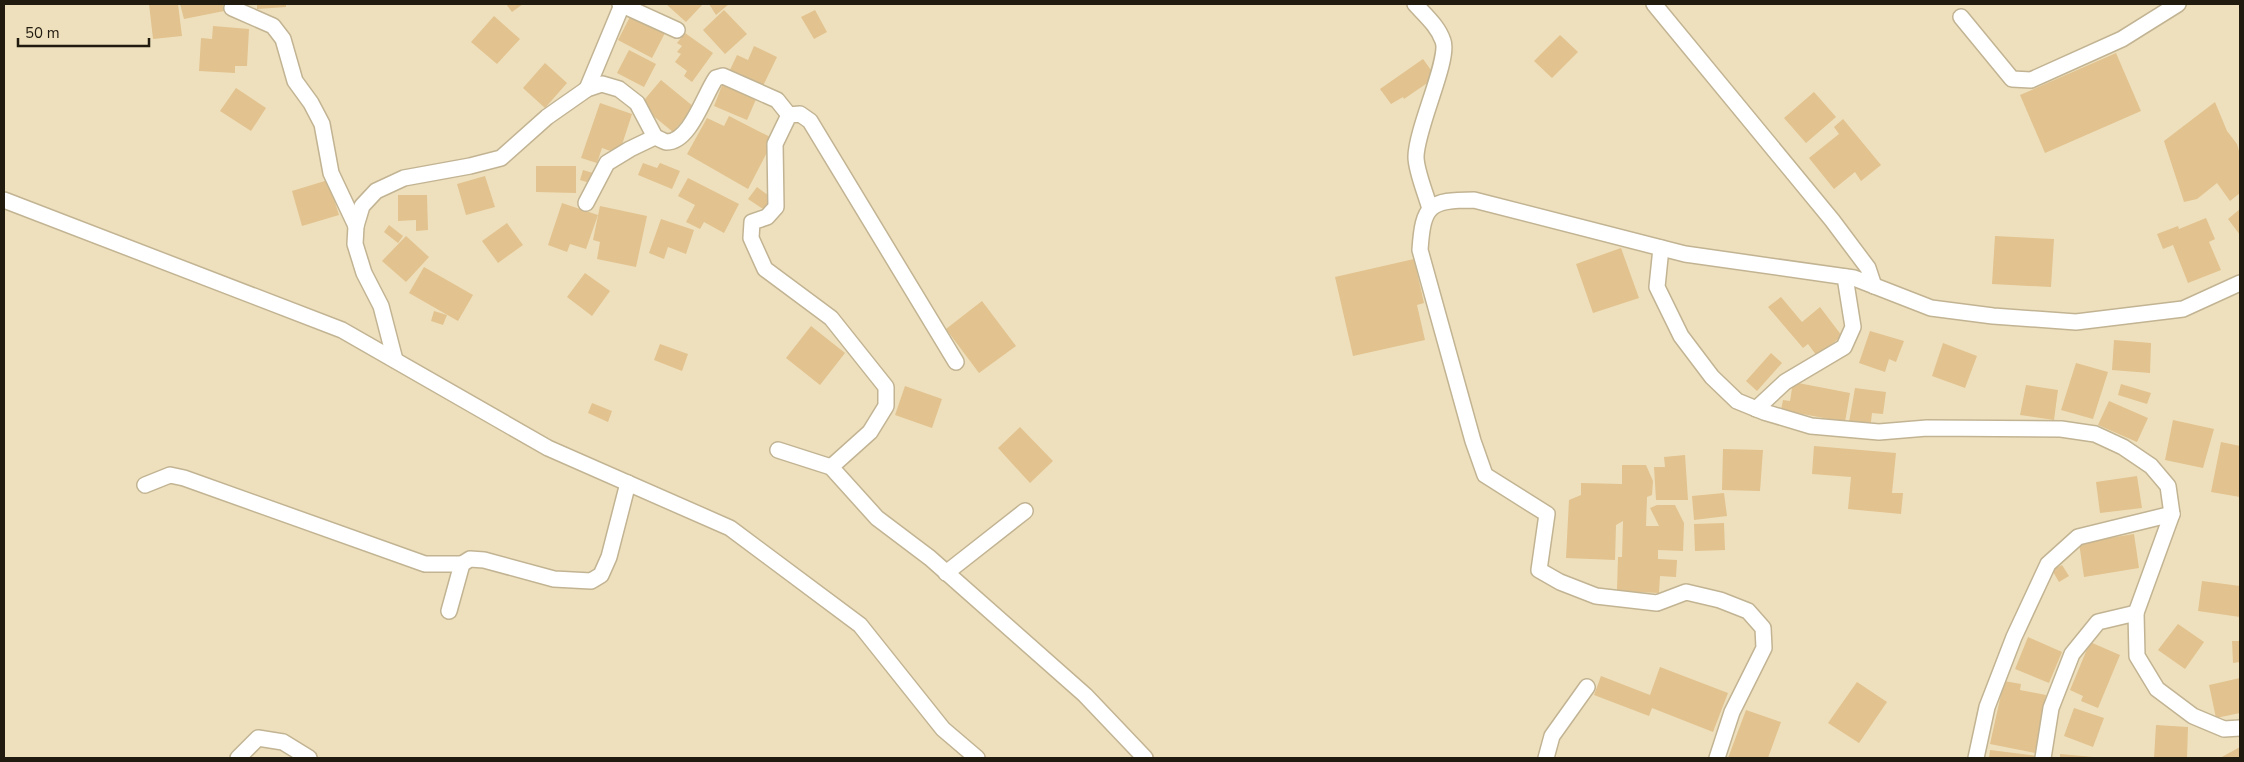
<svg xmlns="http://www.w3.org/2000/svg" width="2244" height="762" font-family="'Nunito Sans',sans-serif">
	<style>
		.building { fill: #e2c28e }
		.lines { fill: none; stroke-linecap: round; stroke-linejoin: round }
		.street-casing { stroke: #c2b493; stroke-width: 18 }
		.street { stroke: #fff; stroke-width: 15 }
	</style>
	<rect width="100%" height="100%" fill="#eee0bd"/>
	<g class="building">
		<path d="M149 4H178L182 36 153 39Z"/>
		<path d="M180 4H223L224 11 184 19Z"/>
		<path d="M257 4H286V7L257 9Z"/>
		<path d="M506 4H523L512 12Z"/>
		<path d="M666 4H703L686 22Z"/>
		<path d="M709 4H729L716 15Z"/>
		<path d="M724 10 747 34 725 54 703 30Z"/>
		<path d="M815 10 827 32 814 39 801 17Z"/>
		<path d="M631 15 665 33 652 58 618 40Z"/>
		<path d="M494 16 520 39 497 64 471 42Z"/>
		<path d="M213 26 249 29 247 66H235V73L199 71 201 38 212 39Z"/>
		<path d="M685 33 713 53 692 82 684 76 687 71 675 62 681 54 677 52 682 46 677 43Z"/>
		<path d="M1560 35 1578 52 1552 78 1534 61Z"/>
		<path d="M754 46 777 57 762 88 729 72 737 55 748 60Z"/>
		<path d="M629 50 656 64 644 87 617 73Z"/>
		<path d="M2116 53 2141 111 2045 153 2020 95Z"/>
		<path d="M1423 59 1436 77 1404 99 1403 97 1391 104 1380 89Z"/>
		<path d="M545 63 567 83 545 108 523 88Z"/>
		<path d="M661 80 694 107 673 132 640 105Z"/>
		<path d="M723 83 757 97 747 120 714 106Z"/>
		<path d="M236 88 266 108 251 131 220 111Z"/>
		<path d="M1814 92 1836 117 1806 143 1784 118Z"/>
		<path d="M2215 102 2227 131 2237 144 2240 155V193L2230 201 2217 183 2197 199 2184 202 2164 141Z"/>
		<path d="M600 103 632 114 619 154 602 148 597 163 581 158Z"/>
		<path d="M729 116 774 139 748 189 687 154 707 118 724 126Z"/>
		<path d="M1843 119 1881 165 1861 181 1855 172 1834 189 1809 158 1839 134 1834 127Z"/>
		<path d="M643 163 657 168 660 163 680 171 672 189 638 175Z"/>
		<path d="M536 166H576V193L536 192Z"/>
		<path d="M583 170 593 173 590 183 580 180Z"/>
		<path d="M485 176 495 207 466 215 457 184Z"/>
		<path d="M688 178 739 204 724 233 704 222 700 229 686 222 695 205 678 196Z"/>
		<path d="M328 180 339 215 302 226 292 191Z"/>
		<path d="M757 187 772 198 763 209 748 199Z"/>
		<path d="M398 195H427L428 230 416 231V220L398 221Z"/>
		<path d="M562 203 598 215 586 249 570 244 567 252 548 245Z"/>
		<path d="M600 206 647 216 636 267 597 259 600 242 593 240Z"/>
		<path d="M2240 209V235L2228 219Z"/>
		<path d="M2206 218 2215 239 2209 242 2221 270 2188 283 2173 245 2163 249 2157 234 2178 226 2179 229Z"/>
		<path d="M661 219 694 230 686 254 668 247 664 259 649 253Z"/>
		<path d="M507 223 523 245 498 263 482 241Z"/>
		<path d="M389 225 403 236 398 243 384 232Z"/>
		<path d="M406 236 429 257 406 282 382 261Z"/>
		<path d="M1995 236 2054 239 2051 287 1992 284Z"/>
		<path d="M1621 248 1639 298 1593 313 1576 264Z"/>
		<path d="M1414 259 1424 303 1417 305 1425 340 1353 356 1335 277Z"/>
		<path d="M424 267 473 295 458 321 409 293Z"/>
		<path d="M585 273 610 291 592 316 567 297Z"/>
		<path d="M1781 297 1802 322 1820 307 1842 336 1817 356 1808 344 1803 348 1768 307Z"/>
		<path d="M982 301 1016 346 979 373 946 329Z"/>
		<path d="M434 311 447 315 443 325 431 321Z"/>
		<path d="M811 326 845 353 820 385 786 358Z"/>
		<path d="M1870 331 1904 341 1896 362 1889 359 1885 372 1859 363Z"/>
		<path d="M2114 340 2151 343 2150 373 2112 370Z"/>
		<path d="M1943 343 1977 356 1965 388 1932 376Z"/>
		<path d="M660 344 688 354 682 371 654 360Z"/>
		<path d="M1771 353 1782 363 1757 391 1746 381Z"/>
		<path d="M2076 363 2108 372 2093 419 2061 410Z"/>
		<path d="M1793 382 1850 393 1845 422 1781 410 1783 400 1790 401Z"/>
		<path d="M2121 384 2151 393 2147 404 2118 395Z"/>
		<path d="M2026 385 2058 390 2054 420 2020 415Z"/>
		<path d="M905 386 942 399 932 428 895 415Z"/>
		<path d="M1855 388 1886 392 1883 414 1872 413 1870 430 1848 428Z"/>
		<path d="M2109 401 2148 418 2137 442 2098 425Z"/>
		<path d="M592 403 612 411 608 422 588 413Z"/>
		<path d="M2173 420 2214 429 2203 468 2165 460Z"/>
		<path d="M1020 427 1053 461 1030 483 998 448Z"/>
		<path d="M2221 442 2240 446V497L2211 492Z"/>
		<path d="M1814 446 1896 453 1892 493H1903L1901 514 1848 509 1851 477 1812 474Z"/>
		<path d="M1723 449 1763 450 1760 491 1722 490Z"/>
		<path d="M1685 455 1688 500H1656L1654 467H1665L1664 457Z"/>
		<path d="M1622 465H1646L1653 481 1652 495 1647 497 1646 526H1659L1650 508 1657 505H1675L1684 523 1683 551 1658 550V559L1677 560 1676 577 1660 576 1659 593 1617 591 1618 557H1622L1623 521 1616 525 1615 560 1566 558 1569 500 1581 495V483L1622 484Z"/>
		<path d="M2137 476 2142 508 2100 513 2096 482Z"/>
		<path d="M1724 493 1727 516 1694 520 1692 496Z"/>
		<path d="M1724 523 1725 550 1695 551 1694 524Z"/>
		<path d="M2134 534 2139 568 2084 577 2079 543Z"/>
		<path d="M2062 565 2069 576 2059 582 2052 570Z"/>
		<path d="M2202 581 2240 586V617L2198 611Z"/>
		<path d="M2178 624 2204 642 2185 669 2158 650Z"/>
		<path d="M2028 637 2062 652 2049 683 2015 669Z"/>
		<path d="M2232 641H2240V662L2233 663Z"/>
		<path d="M2090 642 2120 655 2098 708 2081 701 2083 696 2070 690Z"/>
		<path d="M1660 667 1728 693 1713 732 1652 708 1649 716 1594 695 1601 676 1650 695Z"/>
		<path d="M2240 678V713L2216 718 2209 685Z"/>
		<path d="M2004 681 2021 684 2020 690 2046 695 2035 753 1990 744Z"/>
		<path d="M1857 682 1887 702 1859 743 1828 723Z"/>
		<path d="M2074 708 2104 718 2093 747 2064 736Z"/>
		<path d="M1746 710 1781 722 1768 758H1728Z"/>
		<path d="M2156 725 2188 727 2187 758H2154Z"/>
		<path d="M2240 747V758H2220Z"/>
		<path d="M1990 750 2039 756 2038 758H1989Z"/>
		<path d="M2060 754 2093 757V758H2060Z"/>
	</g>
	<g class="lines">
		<defs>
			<g id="street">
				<path d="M620 4 677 30"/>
				<path d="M1415 4C1425 15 1438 26 1443 41 1450 59 1416 129 1416 157 1416 171 1426 194 1430 209"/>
				<path d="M1654 4 1832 220 1868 268 1874 286"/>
				<path d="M232 8 273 26 283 39 295 81 311 103 322 124 331 173 356 226"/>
				<path d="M1961 17 2012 79 2031 80 2122 39 2178 4"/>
				<path d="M587 89 622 5"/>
				<path d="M4 200 342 330 548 448 730 528 860 625 943 729 977 758"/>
				<path d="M586 203 607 163 630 149 655 137"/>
				<path d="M1661 248 1657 287 1681 336 1712 377 1737 401 1764 412 1811 426 1879 432 1927 428 2061 429 2095 434 2123 447 2151 466 2168 486 2172 514 2136 613 2137 656 2157 689 2193 716 2224 729 2240 728"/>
				<path d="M395 360 381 306 364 273 355 244 356 226 362 206 376 191 404 178 470 166 501 158 547 117 587 89 602 84 619 89 637 103 655 137C658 138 663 141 666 142 690 143 704 95 716 78L723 76 777 100 789 115"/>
				<path d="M1756 409 1785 382 1844 347 1853 327 1845 277"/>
				<path d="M778 450 831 467 877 518 930 558 1085 695 1145 758"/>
				<path d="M831 467 870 432 886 406V387L831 318 765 269 751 238 752 222 767 217 776 207 775 144 789 115 800 114 810 121 956 362"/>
				<path d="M145 485 170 475 184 478 425 564H462"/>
				<path d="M946 573 1025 511"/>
				<path d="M449 611 462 564 470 559 484 560 554 579 591 581 601 575 609 557 628 483"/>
				<path d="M238 758 258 738 283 742 309 758"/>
				<path d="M1546 758 1552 736 1587 687"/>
				<path d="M1717 758 1732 712 1764 648 1763 628 1748 611 1720 600 1686 592 1657 603 1596 596 1560 582 1539 570 1547 514 1485 475 1473 441 1420 250C1423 205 1429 200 1474 200L1685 254 1854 278 1931 308 1993 316 2076 322 2183 309 2240 283"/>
				<path d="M1976 758 1987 707 2014 637 2048 564 2078 537 2172 514"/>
				<path d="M2043 758 2051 708 2072 654 2098 622 2136 613"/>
			</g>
		</defs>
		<use href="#street" class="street-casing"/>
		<use href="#street" class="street"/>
	</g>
	<rect width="2244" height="762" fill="none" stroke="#211b0f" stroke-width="10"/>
	<path d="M18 38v8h131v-8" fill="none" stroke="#211b0f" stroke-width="2.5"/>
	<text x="25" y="38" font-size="15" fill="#211b0f" stroke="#eee0bd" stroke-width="4" paint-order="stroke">50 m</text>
</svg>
